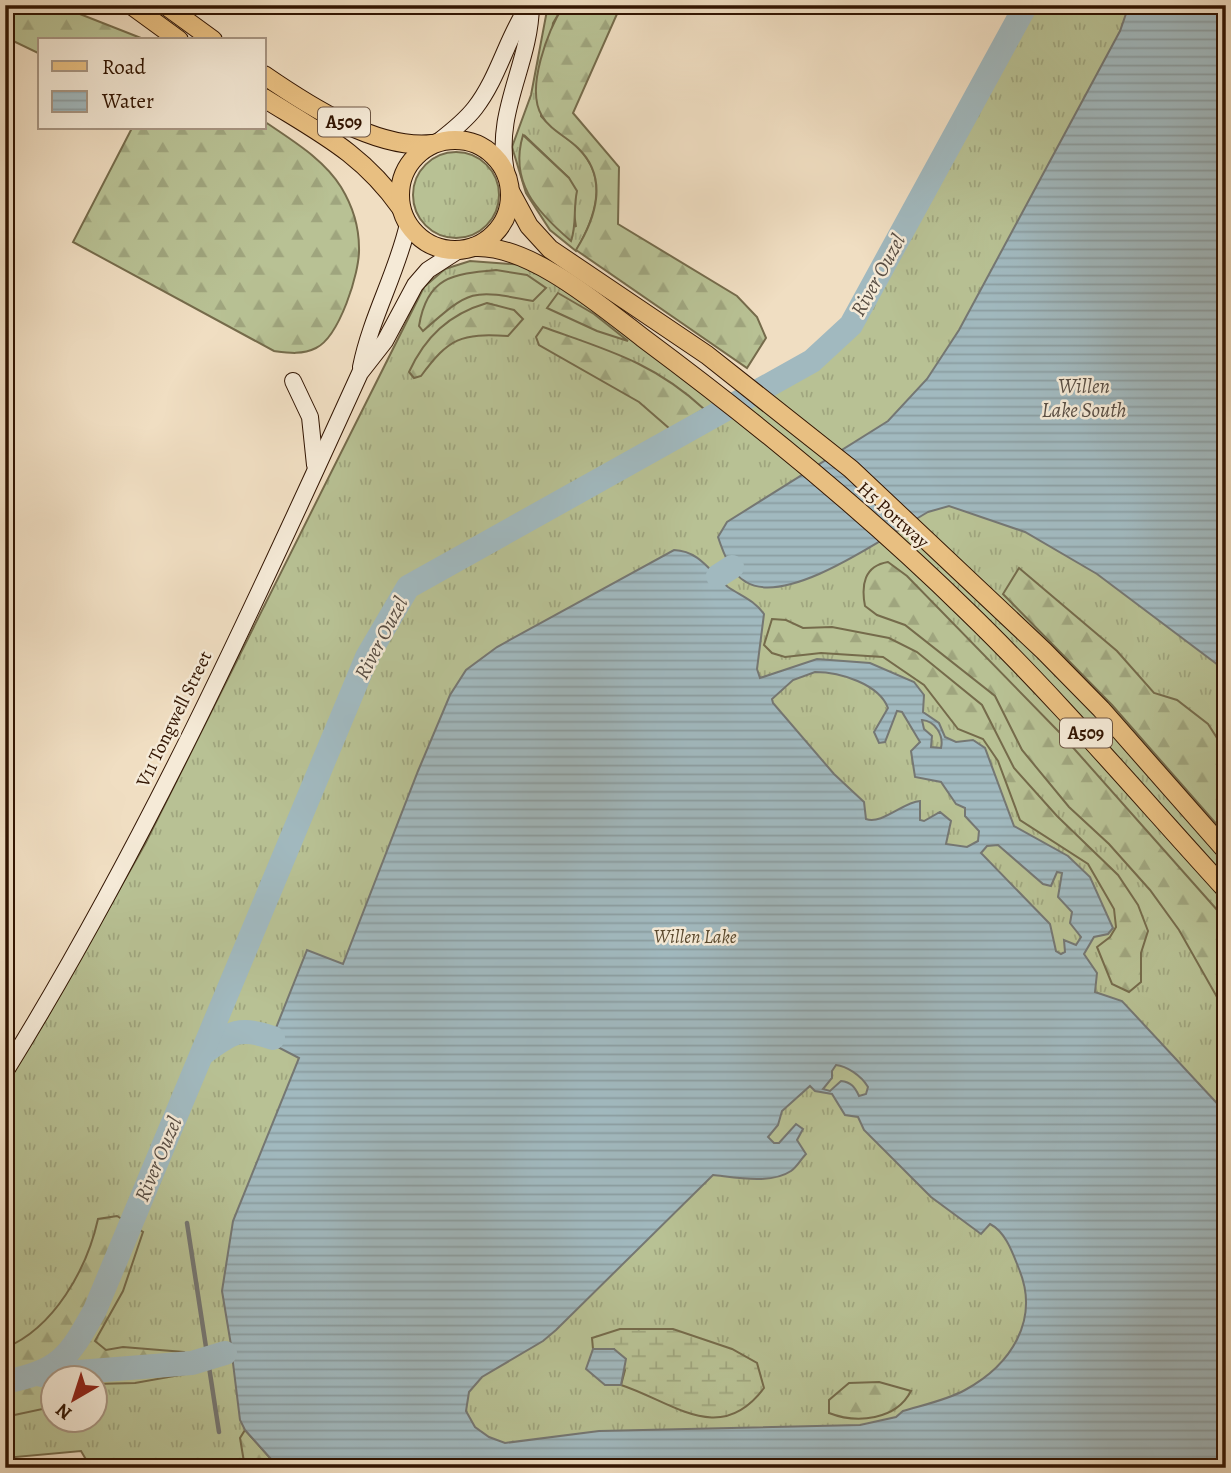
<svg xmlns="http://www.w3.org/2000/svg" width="1231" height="1473" font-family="Alegreya,serif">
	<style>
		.grass { fill: url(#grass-tufts); stroke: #756b4b; stroke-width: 2; fill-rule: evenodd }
		.forest { fill: url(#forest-firs); stroke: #756b4b; stroke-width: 2 }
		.wetland { fill: url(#wetland-marsh); stroke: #756b4b; stroke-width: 2 }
		.water { fill: url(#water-rules); stroke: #757773; stroke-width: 2; fill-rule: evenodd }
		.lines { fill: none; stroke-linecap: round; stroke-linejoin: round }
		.stream { stroke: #757773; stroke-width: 4.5 }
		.river { stroke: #a1b9bf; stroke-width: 24 }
		.secondary-casing { stroke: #321502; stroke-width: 18 }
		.primary-casing { stroke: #321502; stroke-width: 20 }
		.secondary { stroke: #f5ead7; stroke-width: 16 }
		.primary { stroke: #e8bf81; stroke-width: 18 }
		.labels { text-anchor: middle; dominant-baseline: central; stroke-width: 5; stroke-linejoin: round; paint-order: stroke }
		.shield { fill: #f5ead7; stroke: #6c5542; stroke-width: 2 }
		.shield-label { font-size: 18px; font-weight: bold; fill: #321502 }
		.street-label { font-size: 19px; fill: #321502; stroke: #f5ead7 }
		.park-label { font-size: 19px; font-style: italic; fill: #5a492e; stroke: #f5ead7 }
		.water-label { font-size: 21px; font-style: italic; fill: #594e44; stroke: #f5ead7 }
	</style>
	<defs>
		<pattern id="grass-tufts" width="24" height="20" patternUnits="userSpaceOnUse" patternTransform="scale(1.75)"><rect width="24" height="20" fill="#b8c194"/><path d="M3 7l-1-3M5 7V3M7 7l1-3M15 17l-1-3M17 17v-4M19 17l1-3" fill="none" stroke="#9fa57e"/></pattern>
		<pattern id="forest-firs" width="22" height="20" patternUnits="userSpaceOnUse" patternTransform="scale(1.75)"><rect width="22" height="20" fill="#b8c194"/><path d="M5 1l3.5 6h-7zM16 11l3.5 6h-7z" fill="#9fa57e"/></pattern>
		<pattern id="wetland-marsh" width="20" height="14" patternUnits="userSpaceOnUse" patternTransform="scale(1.75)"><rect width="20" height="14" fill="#b8c194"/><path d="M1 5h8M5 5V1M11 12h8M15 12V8" fill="none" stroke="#9fa57e"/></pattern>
		<pattern id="water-rules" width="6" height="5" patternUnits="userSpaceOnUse" patternTransform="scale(1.75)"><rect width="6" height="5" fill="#a1b9bf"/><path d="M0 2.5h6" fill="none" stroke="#8b9ea2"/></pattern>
	</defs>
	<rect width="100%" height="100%" fill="#f0dec2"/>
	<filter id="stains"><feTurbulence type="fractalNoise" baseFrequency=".00286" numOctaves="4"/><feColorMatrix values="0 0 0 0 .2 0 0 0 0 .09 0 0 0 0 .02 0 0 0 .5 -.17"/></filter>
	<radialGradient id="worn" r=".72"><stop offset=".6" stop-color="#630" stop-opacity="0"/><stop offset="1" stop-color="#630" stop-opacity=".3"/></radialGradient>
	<g class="grass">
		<path d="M548 5H564L553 23 541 116C552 129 567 137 579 149 609 179 595 218 576 251L550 230 526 193 512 147 531 95ZM524 135 569 178 576 227Z"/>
		<path d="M1025 5H1226V1468H91L81 1451 5 1458V1086L42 1026 145 844 424 287 445 269 470 261 539 266 734 408 812 361 851 325ZM52 1378H94V1420H52Z"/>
		<circle cx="456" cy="195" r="43"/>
	</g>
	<g class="forest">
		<path d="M5 5H57L146 40H40V54L5 37Z"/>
		<path d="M564 5H621L573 113 619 167 618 224 737 296 757 317 766 338 747 368 576 250C596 218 609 178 578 148 567 137 550 130 542 116 525 89 548 30 564 5Z"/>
		<path d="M264 121C291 140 323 158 341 187 352 205 359 227 359 248 360 273 339 337 316 348 302 355 289 353 274 351L73 242 132 128H264Z"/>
		<path d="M523 135 569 178 577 191C573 209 577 224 571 241 536 211 509 182 523 135Z"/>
		<path d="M496 270 527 275 546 288 533 301C471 289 471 289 423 331L419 326C427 277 452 274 496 270Z"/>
		<path d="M558 293 594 314 628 341 597 331 547 308Z"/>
		<path d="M487 303 514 310 523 319 508 336C461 333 449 338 421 376L414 378 409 372C425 337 449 314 487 303Z"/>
		<path d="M543 327C607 350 653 362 704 409L670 429 639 402 539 345 536 337Z"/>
		<path d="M888 562 907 576 1061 734 1226 920V1013L1179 930 1150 890 1109 844 1069 807 1022 750 995 696 905 625 877 615 865 606C861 585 864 566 888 562Z"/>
		<path d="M1019 568 1117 651 1154 693 1177 700 1208 724 1226 752V835L1112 705 1003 594Z"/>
		<path d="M772 619 786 620 803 628 832 627 889 638 917 652 982 705 1014 768 1057 816 1118 875 1138 905 1148 931 1141 953V982L1129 992 1112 984 1097 947 1110 937 1116 927 1114 909 1088 864 1020 820 998 761 983 739 958 729 924 685 883 657 821 653 785 657 772 653 764 645Z"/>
		<path d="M117 1216 143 1232 123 1291 95 1341 106 1350 123 1347 184 1352 190 1358 186 1374 135 1383 95 1384 94 1378H52V1407L5 1417V1348C54 1328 87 1269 98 1219Z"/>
		<path d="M879 1382 911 1391C896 1420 857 1424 829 1413V1400L849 1383Z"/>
		<path d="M245 1430 279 1468H245L240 1438Z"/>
	</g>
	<path class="wetland" d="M620 1329H673L732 1349 757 1363 764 1388C720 1447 673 1402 621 1385L625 1370 614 1349H593L592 1338Z"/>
	<g class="water">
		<path d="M1129 5H1226V671L1097 574 1025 532 949 506 928 512C889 534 788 608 746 582 731 574 723 552 718 537L727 522 888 421 927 379 959 330 1120 31Z"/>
		<path d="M674 550C700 551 710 572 728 587 741 596 754 600 764 614L757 669 760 678 817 659 870 663 914 682 924 695 923 712 939 723 945 737 956 742 973 740 985 748 1014 826 1068 856 1090 877 1113 928 1108 934 1094 937 1084 954 1097 973 1095 992 1122 1001 1226 1113V1468H279L245 1430 240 1420 232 1355 225 1353 231 1345 222 1291 233 1221 299 1058 270 1043 307 950 343 964 418 771 450 695 466 670 497 647ZM815 672C840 672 879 684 888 708L874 732 879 743 885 742 897 711 902 712 920 742 911 751 915 777 941 782 956 804 965 808V816L979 831 978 841 967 847 946 844 951 821 940 812 924 821 920 820V801C903 802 882 825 866 819L864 802 834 774 773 703 772 699 793 680ZM922 720C935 721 944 735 941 748L931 747 932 736 924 729ZM998 845 1043 884 1051 886 1057 872 1062 873 1058 897 1072 912 1070 923 1081 937 1076 945 1064 940 1065 952 1061 954 1056 951 1050 924 981 853 987 846ZM836 1065C846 1066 861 1075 868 1087L866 1094 859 1096C855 1087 851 1082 841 1081L830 1091 823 1089 832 1078V1071ZM810 1086 815 1091 832 1094 845 1115 858 1117 864 1130 931 1197 981 1234 990 1224C1006 1232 1013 1254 1019 1269 1040 1320 1011 1365 965 1390 947 1400 923 1405 903 1411L896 1417 860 1425 599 1431 505 1443 489 1437 475 1427 466 1411 469 1392 482 1377 543 1341 556 1330 713 1175C733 1177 770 1185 791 1171 797 1167 801 1159 806 1154L797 1140 803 1129 796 1124 779 1143H774L768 1137 778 1125 782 1111Z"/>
		<path d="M593 1349H614L626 1359 621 1385H605L586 1369Z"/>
	</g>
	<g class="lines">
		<path class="stream" d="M187 1223 219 1432"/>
		<g class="river">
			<path d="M718 576 732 567"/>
			<path d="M205 1052C232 1032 240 1026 273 1038"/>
			<path d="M41 1375 192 1363 225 1353"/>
			<path d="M5 1382C60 1371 69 1357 95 1310L367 657 408 587 812 361 851 325 1026 5"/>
		</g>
		<defs>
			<g id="secondary">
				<path d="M438 142C451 132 465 121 475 108 499 77 507 37 529 5"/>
				<path d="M506 173C494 110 530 66 531 5"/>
				<path d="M361 367C371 317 397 273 408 224"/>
				<path d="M293 381 310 417 315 465"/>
				<path d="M5 1072C143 849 252 611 360 373L385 341 415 285 428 270 459 250"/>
			</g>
			<g id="primary">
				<path d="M131 5 179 40"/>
				<path d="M165 5 213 40"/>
				<path d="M264 75C309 106 377 150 432 144"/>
				<path d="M264 98C320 133 362 153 401 208"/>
				<circle cx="455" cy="195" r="55"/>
				<path d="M510 191 529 226 550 249 707 355 851 469 1044 651 1101 709 1226 851"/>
				<path d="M474 247C529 244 600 305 643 338 756 422 866 512 967 611 1058 699 1140 796 1226 890"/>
			</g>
		</defs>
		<use href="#secondary" class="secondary-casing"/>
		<use href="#primary" class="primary-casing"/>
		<use href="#secondary" class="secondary"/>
		<use href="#primary" class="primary"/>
	</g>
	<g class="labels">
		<g class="shield">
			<rect x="318" y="107.5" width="52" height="29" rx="5"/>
			<rect x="1060" y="718.5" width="52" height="29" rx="5"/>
		</g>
		<g class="shield-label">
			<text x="344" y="122">A509</text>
			<text x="1086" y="733">A509</text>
		</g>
		<g class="street-label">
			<text transform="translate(893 515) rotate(42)">H5 Portway</text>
			<text transform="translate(174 719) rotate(-64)">V11 Tongwell Street</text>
		</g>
		<g class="park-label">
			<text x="695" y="937">Willen Lake</text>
		</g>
		<g class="water-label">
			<text transform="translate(878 275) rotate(-61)">River Ouzel</text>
			<text x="1084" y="386">Willen<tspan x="1084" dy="24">Lake South</tspan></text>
			<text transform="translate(381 638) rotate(-62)">River Ouzel</text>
			<text transform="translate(158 1159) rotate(-67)">River Ouzel</text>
		</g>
	</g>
	<rect width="1231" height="1473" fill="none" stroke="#f0dec2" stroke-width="28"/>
	<rect x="7" y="7" width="1217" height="1459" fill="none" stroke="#321502" stroke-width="3.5"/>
	<rect x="14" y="14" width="1203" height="1445" fill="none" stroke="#321502" stroke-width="2"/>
	<rect x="38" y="38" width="228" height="91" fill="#f5ead7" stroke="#a79582" stroke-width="2"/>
	<rect x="52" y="61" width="35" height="10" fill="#e8bf81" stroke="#a79582" stroke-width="2"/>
	<text x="102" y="74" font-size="21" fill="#321502">Road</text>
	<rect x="52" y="91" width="35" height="21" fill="url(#water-rules)" stroke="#a79582" stroke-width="2"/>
	<text x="102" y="108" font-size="21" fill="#321502">Water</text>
	<g transform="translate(74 1399) rotate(219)"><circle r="33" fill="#f5ead7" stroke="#a79582" stroke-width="2"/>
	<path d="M0-5L12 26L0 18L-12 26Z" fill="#8f2418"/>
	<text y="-10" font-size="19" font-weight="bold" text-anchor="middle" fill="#321502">N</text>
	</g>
	<rect width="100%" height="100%" filter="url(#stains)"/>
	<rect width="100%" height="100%" fill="url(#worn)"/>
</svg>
